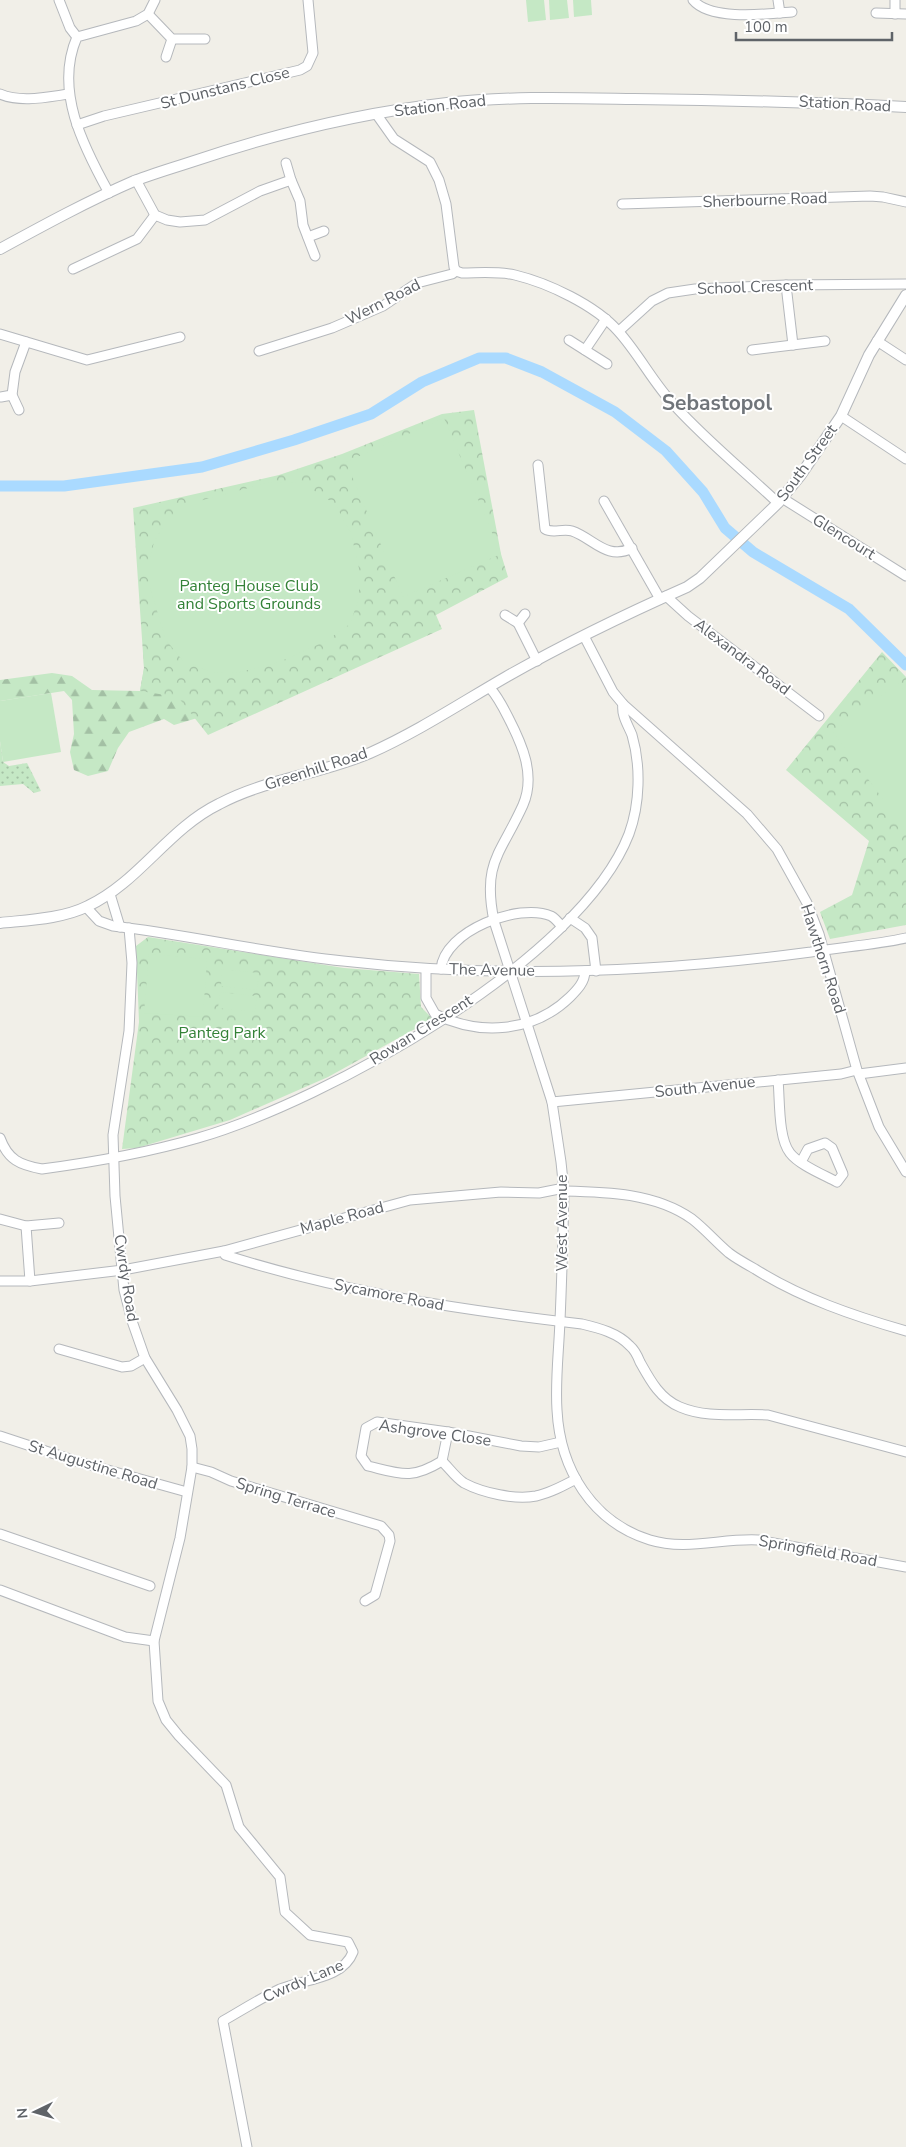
<svg xmlns="http://www.w3.org/2000/svg" width="906" height="2147" font-family="'Nunito Sans',sans-serif">
	<style>
		.grass { fill: url(#grass-dots) }
		.forest { fill: url(#forest-firs) }
		.park { fill: url(#park-crowns) }
		.pitch { fill: #c5e8c5 }
		.lines { fill: none; stroke-linecap: round; stroke-linejoin: round }
		.canal { stroke: #aadaff; stroke-width: 11 }
		.minor-casing { stroke: #b5b8bc; stroke-width: 11 }
		.tertiary-casing { stroke: #b5b8bc; stroke-width: 12 }
		.minor { stroke: #fff; stroke-width: 9 }
		.tertiary { stroke: #fff; stroke-width: 10 }
		.labels { text-anchor: middle; dominant-baseline: central; stroke-width: 4; stroke-linejoin: round; paint-order: stroke }
		.street-label { font-size: 16px; fill: #5f6368; stroke: #fff }
		.park-label { font-size: 16px; fill: #348238; stroke: #fff }
		.district-label { font-size: 21px; font-weight: bold; fill: #70757a; stroke: #fff }
	</style>
	<defs>
		<pattern id="grass-dots" width="8" height="8" patternUnits="userSpaceOnUse" patternTransform="scale(1.25)"><rect width="8" height="8" fill="#c5e8c5"/><path d="M2 2h.1M6 6h.1" fill="none" stroke="#a3c0a4" stroke-width="1.8" stroke-linecap="round"/></pattern>
		<pattern id="forest-firs" width="22" height="20" patternUnits="userSpaceOnUse" patternTransform="scale(1.25)"><rect width="22" height="20" fill="#c5e8c5"/><path d="M5 1l3.5 6h-7zM16 11l3.5 6h-7z" fill="#a3c0a4"/></pattern>
		<pattern id="park-crowns" width="20" height="18" patternUnits="userSpaceOnUse" patternTransform="scale(1.25)"><rect width="20" height="18" fill="#c5e8c5"/><path d="M2 6a3 3 0 1 1 6 0M12 15a3 3 0 1 1 6 0" fill="none" stroke="#a3c0a4"/></pattern>
	</defs>
	<rect width="100%" height="100%" fill="#f1efe8"/>
	<path class="grass" d="M0 741 3 762 9 766 27 763 41 791 34 793 23 784 0 786Z"/>
	<path class="forest" d="M143 646 204 716 174 725 164 719 129 732 118 748 108 771 88 776 74 770 70 752 74 734 72 700 64 691 0 701V680L52 673 72 676 92 690 140 691 144 668Z"/>
	<g class="park">
		<path d="M474 410 501 554 508 577 436 615 442 629 208 735 178 697 140 691 144 668 133 508 279 475 342 454 442 414Z"/>
		<path d="M882 652 906 677V925L830 939 820 912 852 895 869 841 786 770Z"/>
		<path d="M148 937 344 968 419 974 421 1007 433 1019 328 1077 230 1120 137 1148 122 1149 139 1022 136 946Z"/>
	</g>
	<g class="pitch">
		<path d="M526 0H544L546 20 528 22Z"/>
		<path d="M549 0H567L569 18 550 20Z"/>
		<path d="M573 0H591L592 15 574 17Z"/>
		<path d="M444 418 501 554 403 597 346 462Z"/>
		<path d="M271 482 302 483 335 504 351 533 359 569V598L350 624 326 641 279 662 240 672 214 673 183 661 166 640 150 588V558L154 542 164 525 179 510 195 502Z"/>
		<path d="M898 683 906 693V830L833 732Z"/>
		<path d="M51 693 61 752 3 762 0 741V701Z"/>
		<path d="M149 954 207 959 203 1017 144 1013Z"/>
		<path d="M222 969 259 973 257 990 221 986Z"/>
		<path d="M220 992 257 996 255 1012 218 1008Z"/>
	</g>
	<g class="lines">
		<path class="canal" d="M0 486H64L202 467 294 440 371 414 422 382 479 358H506L542 372 615 412 666 451 703 492 725 528 753 552 849 609 906 665"/>
		<defs>
			<g id="minor">
				<path d="M59 0 70 28 77 37"/>
				<path d="M693 0C710 21 767 14 792 12"/>
				<path d="M778 0 780 13"/>
				<path d="M876 13 906 14"/>
				<path d="M148 14 172 39H205"/>
				<path d="M895 14V0"/>
				<path d="M166 57 172 39"/>
				<path d="M0 94C21 103 47 97 69 94"/>
				<path d="M377 115 394 139 430 162 439 180 446 204 454 267 456 271"/>
				<path d="M77 125 104 116 300 70 307 66 313 53 308 0"/>
				<path d="M286 163 291 180"/>
				<path d="M136 180 155 215 167 220 180 222 205 220 260 191 291 180 300 201 303 225 315 256"/>
				<path d="M109 193C83 146 54 90 77 37L136 21 148 14 155 0"/>
				<path d="M622 204 870 196 883 197 906 202"/>
				<path d="M308 237 324 231"/>
				<path d="M73 269 137 239 155 215"/>
				<path d="M786 285 793 345"/>
				<path d="M619 331 652 301 668 293 695 289 786 285 906 284"/>
				<path d="M0 334 87 360 180 337"/>
				<path d="M569 340 607 364"/>
				<path d="M877 341 906 360"/>
				<path d="M585 350 606 319"/>
				<path d="M752 350 825 341"/>
				<path d="M259 351 332 328 383 306 417 283 452 274 456 271 462 273C479 273 497 271 515 275 548 283 595 305 618 331 639 354 653 383 675 406 707 441 744 471 778 503"/>
				<path d="M1 397 12 395"/>
				<path d="M19 410 12 395 15 372 26 342"/>
				<path d="M841 416 906 459"/>
				<path d="M538 465 545 529C553 534 563 528 572 531 593 538 607 561 632 548"/>
				<path d="M782 498 906 576"/>
				<path d="M604 501 660 599"/>
				<path d="M666 596 688 616 819 716"/>
				<path d="M505 615 518 623 525 614"/>
				<path d="M518 623 537 661"/>
				<path d="M584 636 613 692 623 704 747 814 777 849 807 903 819 934 857 1070 879 1127 906 1172"/>
				<path d="M490 688C498 697 503 707 508 717 522 744 536 775 523 805 501 854 482 862 494 921L552 1102 561 1162 564 1191C563 1234 562 1277 560 1320 559 1350 555 1380 557 1410 560 1469 592 1522 650 1540 686 1551 722 1538 758 1540L906 1567"/>
				<path d="M110 894 120 927"/>
				<path d="M86 907 99 921 113 926C190 935 265 953 343 961 500 979 654 973 811 952 842 947 874 945 906 938"/>
				<path d="M570 918 585 928 592 938 596 971"/>
				<path d="M129 928 132 963 129 1031 113 1135 115 1196 124 1290 132 1321 145 1358 177 1410 190 1436 192 1449V1467L180 1538 154 1641 158 1701 166 1720 179 1736 226 1785 239 1827 280 1877 285 1912 310 1935 348 1942 353 1952C343 1979 304 1979 280 1989 261 1998 242 2010 223 2021L247 2147"/>
				<path d="M426 969V998L435 1014C479 1036 533 1033 570 997 577 990 585 982 585 971"/>
				<path d="M441 969C444 931 519 902 551 916 555 918 559 923 562 927"/>
				<path d="M859 1074 906 1068"/>
				<path d="M778 1080C780 1100 778 1138 790 1153 799 1165 824 1175 837 1182L843 1174 832 1148 825 1143 808 1149 801 1162"/>
				<path d="M552 1102 841 1074 857 1070"/>
				<path d="M0 1138C8 1160 20 1165 42 1169 95 1162 146 1153 198 1138 325 1101 580 961 629 834 640 804 641 766 632 735 628 725 621 715 623 704"/>
				<path d="M564 1191C607 1192 655 1193 692 1219 705 1229 716 1242 729 1253 737 1259 746 1264 755 1269 801 1298 854 1316 906 1331"/>
				<path d="M0 1219 26 1226 59 1223"/>
				<path d="M26 1226 30 1281"/>
				<path d="M224 1251 225 1255C341 1292 461 1310 582 1324 599 1328 618 1333 630 1346 635 1350 638 1357 640 1362 650 1380 660 1399 680 1407 708 1419 739 1413 768 1415L906 1452"/>
				<path d="M0 1281H30L123 1270 224 1251 410 1200 501 1192 539 1193 564 1188"/>
				<path d="M59 1349 122 1367 131 1366 145 1358"/>
				<path d="M0 1436 79 1462 187 1492"/>
				<path d="M561 1442 539 1447 521 1446 448 1432 377 1422 366 1428 361 1456 368 1466C401 1474 411 1480 442 1461 449 1468 456 1478 464 1483 483 1493 515 1500 536 1496 550 1493 563 1486 576 1479"/>
				<path d="M442 1461 448 1432"/>
				<path d="M192 1467 211 1472 231 1481 381 1526 389 1535 390 1541 375 1595 365 1601"/>
				<path d="M0 1534 150 1586"/>
				<path d="M0 1590 125 1637 154 1641"/>
			</g>
			<g id="tertiary">
				<path d="M0 249C44 225 88 201 134 181 152 174 172 168 191 162 274 134 360 113 447 103 509 96 572 98 634 99 725 100 815 102 906 107"/>
				<path d="M0 923C28 920 62 919 88 906 139 882 168 829 219 804 266 779 321 774 370 753 417 732 461 703 506 677 564 644 626 614 687 587L700 578 778 503 800 476 841 416 869 355 906 295"/>
			</g>
		</defs>
		<use href="#minor" class="minor-casing"/>
		<use href="#tertiary" class="tertiary-casing"/>
		<use href="#minor" class="minor"/>
		<use href="#tertiary" class="tertiary"/>
	</g>
	<g class="labels">
		<g class="street-label">
			<text transform="translate(225 88) rotate(-14)">St Dunstans Close</text>
			<text transform="translate(845 104) rotate(3)">Station Road</text>
			<text transform="translate(440 106) rotate(-7)">Station Road</text>
			<text transform="translate(765 200) rotate(-2)">Sherbourne Road</text>
			<text transform="translate(755 287) rotate(-2)">School Crescent</text>
			<text transform="translate(383 302) rotate(-27)">Wern Road</text>
			<text transform="translate(807 463) rotate(-54)">South Street</text>
			<text transform="translate(844 537) rotate(32)">Glencourt</text>
			<text transform="translate(742 657) rotate(37)">Alexandra Road</text>
			<text transform="translate(316 769) rotate(-18)">Greenhill Road</text>
			<text transform="translate(823 959) rotate(72)">Hawthorn Road</text>
			<text transform="translate(492 970) rotate(1)">The Avenue</text>
			<text transform="translate(421 1030) rotate(-32)">Rowan Crescent</text>
			<text transform="translate(705 1087) rotate(-6)">South Avenue</text>
			<text transform="translate(342 1218) rotate(-15)">Maple Road</text>
			<text transform="translate(562 1223) rotate(-90)">West Avenue</text>
			<text transform="translate(126 1278) rotate(81)">Cwrdy Road</text>
			<text transform="translate(389 1295) rotate(11)">Sycamore Road</text>
			<text transform="translate(435 1433) rotate(8)">Ashgrove Close</text>
			<text transform="translate(93 1465) rotate(17)">St Augustine Road</text>
			<text transform="translate(286 1498) rotate(17)">Spring Terrace</text>
			<text transform="translate(818 1551) rotate(10)">Springfield Road</text>
			<text transform="translate(303 1981) rotate(-23)">Cwrdy Lane</text>
		</g>
		<g class="park-label">
			<text x="249" y="586">Panteg House Club<tspan x="249" dy="18">and Sports Grounds</tspan></text>
			<text x="222" y="1033">Panteg Park</text>
		</g>
		<g class="district-label">
			<text x="717" y="403">Sebastopol</text>
		</g>
	</g>
	<g transform="translate(35 2112) rotate(265)" stroke="#ffffff" stroke-width="4" paint-order="stroke">
	<path d="M0-4L9 19L0 12L-9 19Z" fill="#5f6368"/>
	<text y="-8" font-size="14" font-weight="bold" text-anchor="middle" fill="#5f6368">N</text>
	</g>
	<path d="M736 32v8h156v-8" fill="none" stroke="#5f6368" stroke-width="2.5"/>
	<text x="744" y="32" font-size="15" fill="#5f6368" stroke="#ffffff" stroke-width="4" paint-order="stroke">100 m</text>
</svg>
